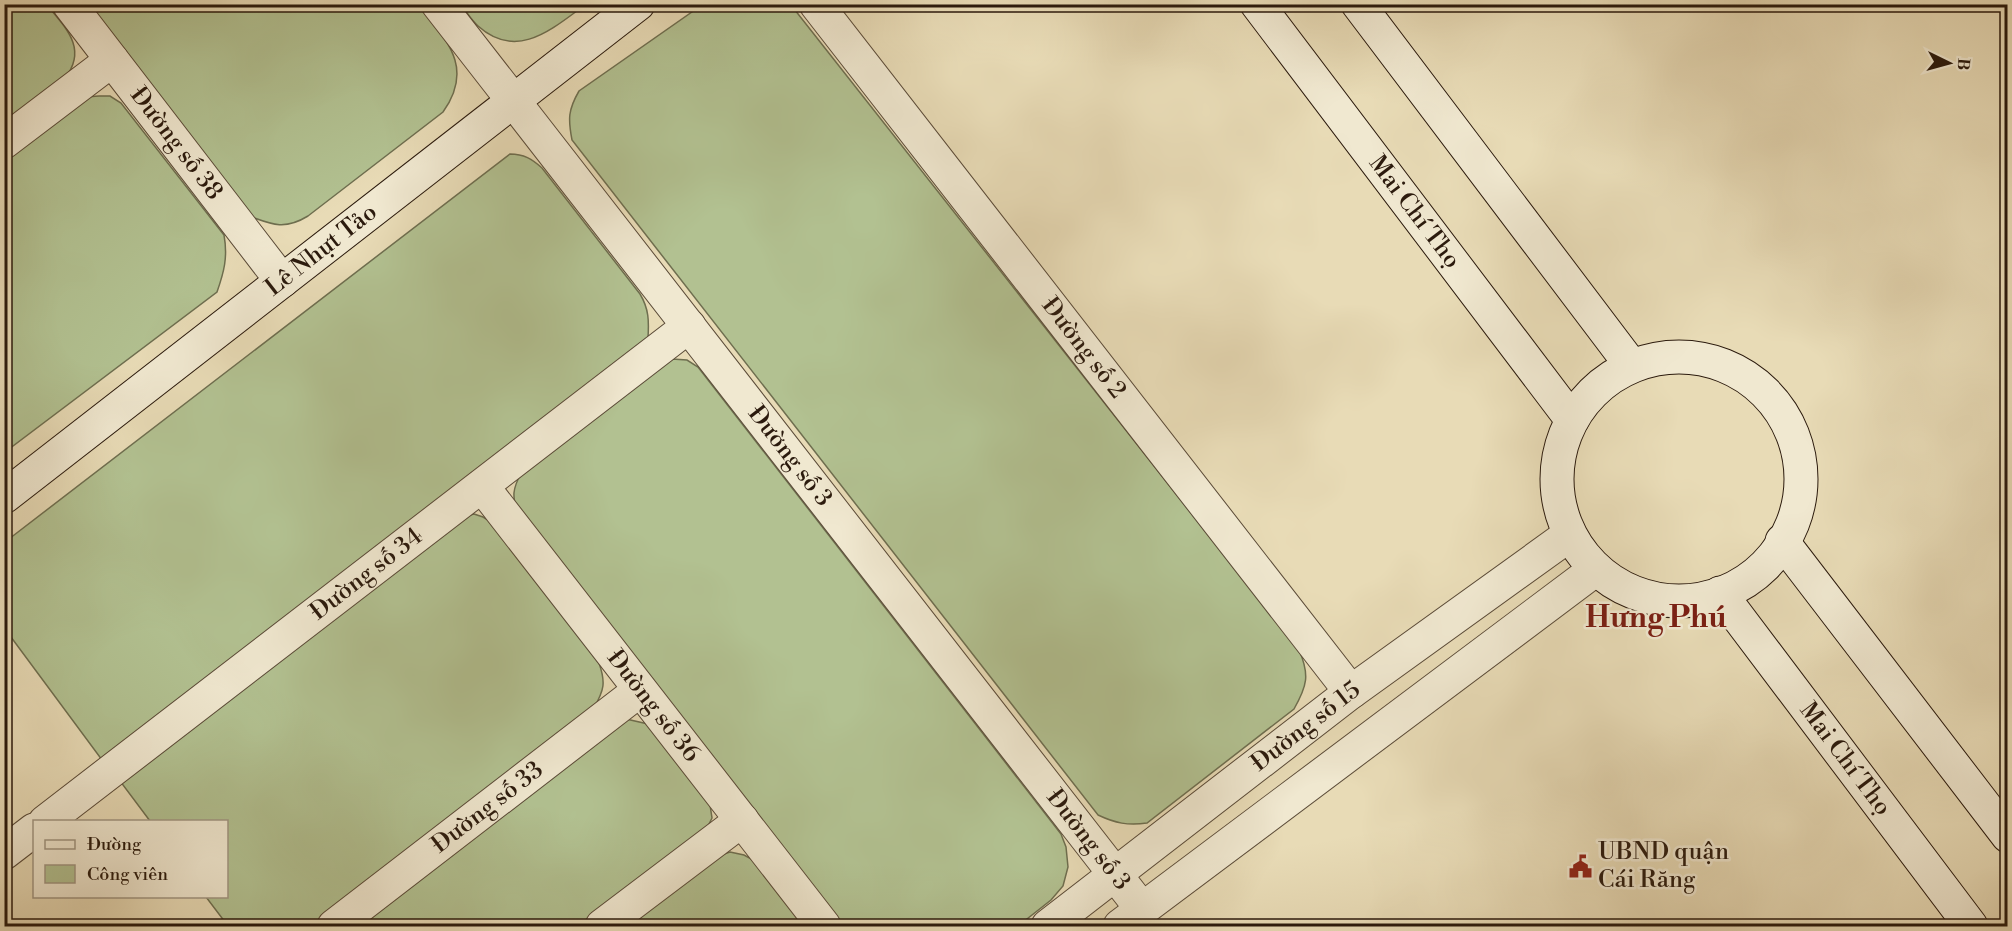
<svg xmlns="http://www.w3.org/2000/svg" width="2012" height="931" font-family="'Libre Bodoni',serif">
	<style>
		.green { fill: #b2c191; stroke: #6e6e4f; stroke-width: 1.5 }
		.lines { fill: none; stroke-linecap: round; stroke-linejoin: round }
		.street-casing { stroke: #5a4a37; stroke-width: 35 }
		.secondary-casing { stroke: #2b1a0d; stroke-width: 35 }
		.street { stroke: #f0e8d0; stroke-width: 33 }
		.secondary { stroke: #f0e8d0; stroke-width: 33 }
		.labels { text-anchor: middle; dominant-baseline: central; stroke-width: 5; stroke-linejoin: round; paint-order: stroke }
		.street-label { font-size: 24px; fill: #2b1a0d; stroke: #f0e8d0 }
		.poi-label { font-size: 24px; fill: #2b1a0d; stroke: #f0e8d0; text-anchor: start }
		.district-label { font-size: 30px; font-weight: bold; fill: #7a1f14; stroke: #f0e8d0 }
	</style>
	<rect width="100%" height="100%" fill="#e8dbb6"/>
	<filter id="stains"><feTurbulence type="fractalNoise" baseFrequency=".00333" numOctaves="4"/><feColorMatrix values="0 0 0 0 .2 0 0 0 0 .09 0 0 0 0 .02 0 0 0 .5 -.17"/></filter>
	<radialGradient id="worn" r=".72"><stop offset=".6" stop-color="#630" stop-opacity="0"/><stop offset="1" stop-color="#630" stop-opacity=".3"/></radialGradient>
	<g class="green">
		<path d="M5 5H47C66 28 88 49 65 78L5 125Z"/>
		<path d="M82 5H419C446 40 475 67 443 112L308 216C285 230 273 225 249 216Z"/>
		<path d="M461 5H585C552 29 517 61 478 26 472 21 466 11 461 5Z"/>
		<path d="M702 5H791L1299 650C1310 675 1307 686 1294 709L1147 823C1128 826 1115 823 1098 815L572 140C568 119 568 110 579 91Z"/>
		<path d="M99 96H110L121 103 224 235C228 257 224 272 217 292L5 452V160L85 97Z"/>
		<path d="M510 154C524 154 532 159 542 168L640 294C649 309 649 321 648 338L102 760 5 629V542Z"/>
		<path d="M672 359 687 360 698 367 1061 834 1066 847 1068 867 1063 886 1051 900 1018 926H840L518 516C512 495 512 490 522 471Z"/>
		<path d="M474 514 483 517 493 523 599 663C606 683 604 690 594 708L311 926H228L206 897 226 896V822L150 821 120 781 462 517Z"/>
		<path d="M626 719 648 724 710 805 712 818 707 828 586 926H352Z"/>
		<path d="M730 852 744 855 757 862 807 926H626L718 856Z"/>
	</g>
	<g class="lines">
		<defs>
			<g id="street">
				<path id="s1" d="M69 4 282 281"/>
				<path id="s2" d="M438 4 1142 909"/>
				<path id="s3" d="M816 4 1351 692"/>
				<path d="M4 142 112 60"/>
				<path id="s4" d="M482 486 824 926"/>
				<path id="s5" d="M45 822 689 326"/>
				<path d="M4 853 34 830"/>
				<path id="s6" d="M334 926 640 690"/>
				<path d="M602 926 742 820"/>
				<path id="s7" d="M1048 926 1351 692 1569 535"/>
				<path d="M1120 926 1596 569"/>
			</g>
			<g id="secondary">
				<path id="s8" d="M1257 4 1572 420"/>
				<path d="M1358 4 1631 365"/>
				<circle cx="1679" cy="479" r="122"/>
				<path id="s9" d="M4 497 638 4"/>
				<path d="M1782 541 2008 836"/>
				<path id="s10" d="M1720 593 1971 926"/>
			</g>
		</defs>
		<use href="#street" class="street-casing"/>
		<use href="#secondary" class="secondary-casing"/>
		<use href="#street" class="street"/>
		<use href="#secondary" class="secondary"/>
	</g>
	<defs>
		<symbol id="civic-bare" viewBox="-9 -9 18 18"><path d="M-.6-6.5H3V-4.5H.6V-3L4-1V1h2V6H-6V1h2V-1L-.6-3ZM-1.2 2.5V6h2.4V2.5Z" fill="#8f2418" stroke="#f0e8d0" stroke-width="2.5" paint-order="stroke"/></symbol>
	</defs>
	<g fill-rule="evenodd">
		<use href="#civic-bare" x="1564" y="850" width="33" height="33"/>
	</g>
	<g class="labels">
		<g class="street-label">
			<text stroke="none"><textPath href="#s1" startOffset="176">Đường số 38</textPath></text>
			<text stroke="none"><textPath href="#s8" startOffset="261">Mai Chí Thọ</textPath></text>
			<text stroke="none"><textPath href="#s9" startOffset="402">Lê Nhựt Tảo</textPath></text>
			<text stroke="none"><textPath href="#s3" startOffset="436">Đường số 2</textPath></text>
			<text stroke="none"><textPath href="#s2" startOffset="573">Đường số 3</textPath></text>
			<text stroke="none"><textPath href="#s5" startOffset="406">Đường số 34</textPath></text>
			<text stroke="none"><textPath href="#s4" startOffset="279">Đường số 36</textPath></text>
			<text stroke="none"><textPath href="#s7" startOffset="326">Đường số 15</textPath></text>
			<text stroke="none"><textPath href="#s10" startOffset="208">Mai Chí Thọ</textPath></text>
			<text stroke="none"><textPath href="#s6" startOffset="194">Đường số 33</textPath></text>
			<text stroke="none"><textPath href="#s2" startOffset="1059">Đường số 3</textPath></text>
		</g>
		<g class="poi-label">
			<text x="1598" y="852">UBND quận<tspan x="1598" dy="28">Cái Răng</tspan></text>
		</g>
		<g class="district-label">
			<text x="1656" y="618">Hưng Phú</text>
		</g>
	</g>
	<rect width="2012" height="931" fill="none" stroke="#e8dbb6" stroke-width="24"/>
	<rect x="6" y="6" width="2000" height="919" fill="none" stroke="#2b1a0d" stroke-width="3"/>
	<rect x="12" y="12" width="1988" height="907" fill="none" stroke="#2b1a0d" stroke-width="1.5"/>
	<rect x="33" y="820" width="195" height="78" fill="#f0e8d0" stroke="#a19682" stroke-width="1.5"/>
	<rect x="45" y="840" width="30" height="9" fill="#f0e8d0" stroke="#a19682" stroke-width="1.5"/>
	<text x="87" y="850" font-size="18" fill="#2b1a0d">Đường</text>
	<rect x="45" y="865" width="30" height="18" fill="#b2c191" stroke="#a19682" stroke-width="1.5"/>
	<text x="87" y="880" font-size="18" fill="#2b1a0d">Công viên</text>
	<g transform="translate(1949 63) rotate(95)" stroke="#f0e8d0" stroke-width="4.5" paint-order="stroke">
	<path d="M0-4.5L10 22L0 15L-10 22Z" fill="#2b1a0d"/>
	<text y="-9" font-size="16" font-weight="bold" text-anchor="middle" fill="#2b1a0d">B</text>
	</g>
	<rect width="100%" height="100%" filter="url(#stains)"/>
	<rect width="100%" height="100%" fill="url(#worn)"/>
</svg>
